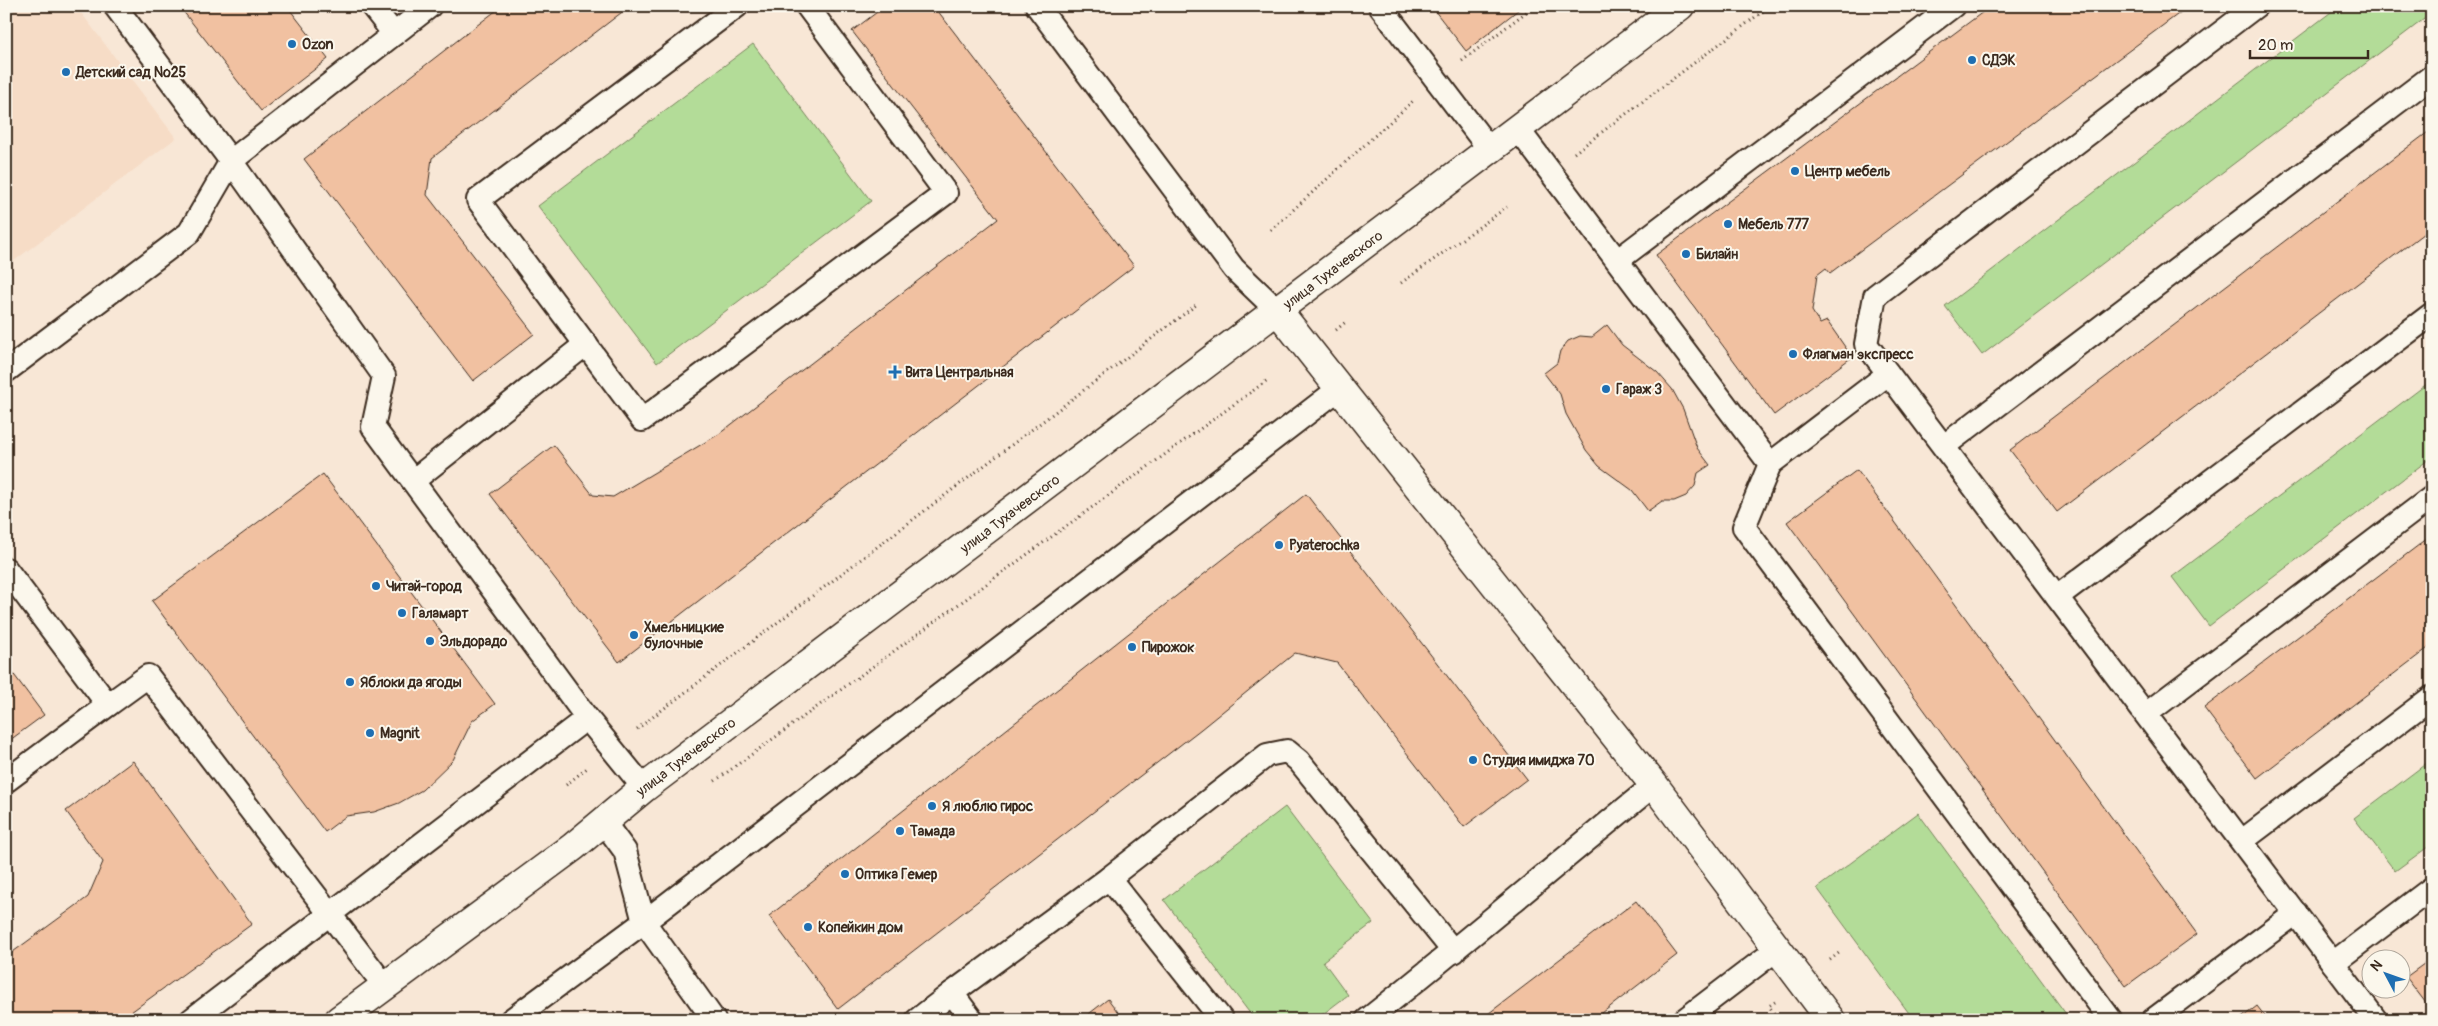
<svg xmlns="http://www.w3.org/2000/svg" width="2438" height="1026" font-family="Pangolin,sans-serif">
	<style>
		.built { fill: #f6dcc6 }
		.green { fill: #b3dc98; stroke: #77835b }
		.building { fill: #f1c1a1; stroke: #3b2a1e }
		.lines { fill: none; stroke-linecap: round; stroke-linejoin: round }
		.lane-casing { stroke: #3b2a1e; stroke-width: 26 }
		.street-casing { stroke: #3b2a1e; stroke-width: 31 }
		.secondary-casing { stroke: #3b2a1e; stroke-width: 31 }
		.path { stroke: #3b2a1e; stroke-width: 3; stroke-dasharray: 1 4; stroke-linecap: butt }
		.lane { stroke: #fbf7ec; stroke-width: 22 }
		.street { stroke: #fbf7ec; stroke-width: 28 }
		.secondary { stroke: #fbf7ec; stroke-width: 28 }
		.poi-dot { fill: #1f6fb2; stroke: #fbf7ec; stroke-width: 2 }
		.labels { text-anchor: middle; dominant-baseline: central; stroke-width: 4; stroke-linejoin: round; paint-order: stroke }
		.poi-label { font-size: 14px; font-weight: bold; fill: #3b2a1e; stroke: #fbf7ec; text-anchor: start }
		.street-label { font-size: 14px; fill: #3b2a1e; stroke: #fbf7ec }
	</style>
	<rect width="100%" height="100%" fill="#f8e7d6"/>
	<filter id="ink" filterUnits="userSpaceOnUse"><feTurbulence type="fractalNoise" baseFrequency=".02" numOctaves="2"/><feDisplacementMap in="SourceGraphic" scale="10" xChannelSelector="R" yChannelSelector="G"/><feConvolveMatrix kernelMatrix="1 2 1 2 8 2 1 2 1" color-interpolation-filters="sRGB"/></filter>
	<g filter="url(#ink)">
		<path class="built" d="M6 6H76L176 138 6 267Z"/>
		<g class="green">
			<path d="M2339 6H2432V13L1982 355 1945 306Z"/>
			<path d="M753 44 871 201 657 363 538 206Z"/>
			<path d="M2432 380V457L2209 626 2172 577Z"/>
			<path d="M2432 759V844L2395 871 2354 818Z"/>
			<path d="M1285 807 1373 923 1323 961 1348 995 1315 1020H1255L1164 900Z"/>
			<path d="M1918 813 2066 1014 2059 1020H1914L1817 888Z"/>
		</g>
		<g class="building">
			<path d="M179 6H287L328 59 261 111Z"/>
			<path d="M502 6H630L432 158 427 195 534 334 473 381 304 159Z"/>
			<path d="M885 6H934L1134 266 619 662 490 494 554 445 593 495 613 497 719 434 998 219 852 31Z"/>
			<path d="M1431 6H1523L1466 51Z"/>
			<path d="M1991 6H2189L1830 273 1826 268 1817 275 1812 311 1820 324 1827 321 1852 357 1774 415 1656 255Z"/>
			<path d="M2432 129V227L2057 512 2010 450Z"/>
			<path d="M1607 325 1622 345 1657 372 1672 389 1683 409 1697 448 1710 465 1698 473 1695 486 1686 496 1674 501H1662L1648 511 1632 490 1599 466 1586 450 1566 414 1560 394 1544 373 1557 363 1560 351 1568 341 1580 336 1592 337Z"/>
			<path d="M1857 470 2197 934 2126 986 1787 522Z"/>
			<path d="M323 474 495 704 472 721 453 760 422 790 399 803 374 812 346 816 325 832 152 601Z"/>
			<path d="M1306 494 1527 779 1464 827 1337 663 1295 653 1201 729 838 1009 769 916Z"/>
			<path d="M2432 535V645L2257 778 2204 708Z"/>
			<path d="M6 664 44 715 6 743Z"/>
			<path d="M133 761 252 924 120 1020H6V957L88 897 103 862 66 811Z"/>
			<path d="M1636 901 1677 955 1593 1020H1480Z"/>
			<path d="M2432 958V1011L2406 977Z"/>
			<path d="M1108 999 1124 1020H1081Z"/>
			<path d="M2257 1006 2268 1020H2239Z"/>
			<path d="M626 1013 631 1020H618Z"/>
		</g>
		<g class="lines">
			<defs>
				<g id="lane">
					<path d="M115 6 231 161 384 376 373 427 587 718 644 788"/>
					<path d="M372 6 394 34"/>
					<path d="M737 6 478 200 642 420 946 193 807 6"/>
					<path d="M1037 6 1234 269 1279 312"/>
					<path d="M1380 6 1490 150"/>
					<path d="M2256 6 1875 296 1866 344 2376 1020"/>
					<path d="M1518 129 1770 464 1744 527 2111 1020"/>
					<path d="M1618 260 1953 6"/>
					<path d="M6 371 189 233 231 161 430 6"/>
					<path d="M1944 446 2432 76"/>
					<path d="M1770 464 1888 374"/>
					<path d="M414 480 586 344"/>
					<path d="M6 569 108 705 148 676 384 985"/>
					<path d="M2057 597 2432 314"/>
					<path d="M2146 714 2432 497"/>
					<path d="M6 781 108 705"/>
					<path d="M603 821 625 851 644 922 714 1020"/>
					<path d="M2242 841 2432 697"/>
					<path d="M1109 878 1267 755 1287 751 1299 761 1454 952"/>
					<path d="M2333 963 2432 888"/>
					<path d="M191 1020 587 718"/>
					<path d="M511 1020 644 922 1340 388"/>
					<path d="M917 1020 952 993"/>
					<path d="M972 1020 952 993 1109 878 1222 1020"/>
					<path d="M1367 1020C1465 943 1558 863 1654 785"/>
					<path d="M1684 1020 1776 950"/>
					<path d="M2153 1020 2296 913"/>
				</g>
				<path id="street" d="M1279 312 1654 785 1831 1020"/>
				<path id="secondary" d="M339 1020 573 847 644 788 1680 6"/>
			</defs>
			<use href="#lane" class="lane-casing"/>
			<use href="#street" class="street-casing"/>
			<use href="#secondary" class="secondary-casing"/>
			<g class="path">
				<path d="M1462 61 1534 6"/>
				<path d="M1574 153 1770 6"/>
				<path d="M1271 230 1413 101"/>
				<path d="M1401 283 1507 207"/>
				<path d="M1336 330 1347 321"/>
				<path d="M637 729 1196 305"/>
				<path d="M715 781 1269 379"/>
				<path d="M566 785 587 768"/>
				<path d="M1830 960 1839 953"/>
				<path d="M1775 1002 1769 1006 1779 1020"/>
			</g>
			<use href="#lane" class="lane"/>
			<use href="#street" class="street"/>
			<use href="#secondary" class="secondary"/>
		</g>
	</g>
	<g class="poi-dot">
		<circle cx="292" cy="44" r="5"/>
		<circle cx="1972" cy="60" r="5"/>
		<circle cx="66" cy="72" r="5"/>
		<circle cx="1795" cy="171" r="5"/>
		<circle cx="1728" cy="224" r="5"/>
		<circle cx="1686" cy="254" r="5"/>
		<circle cx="1793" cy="354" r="5"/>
		<path d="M892.5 364.5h5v5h5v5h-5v5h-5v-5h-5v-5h5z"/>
		<circle cx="1606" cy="389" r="5"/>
		<circle cx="1279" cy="545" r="5"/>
		<circle cx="376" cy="586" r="5"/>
		<circle cx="402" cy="613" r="5"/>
		<circle cx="634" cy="635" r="5"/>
		<circle cx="430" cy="641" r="5"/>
		<circle cx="1132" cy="647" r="5"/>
		<circle cx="350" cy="682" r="5"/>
		<circle cx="370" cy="733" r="5"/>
		<circle cx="1473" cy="760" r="5"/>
		<circle cx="932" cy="806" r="5"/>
		<circle cx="900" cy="831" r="5"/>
		<circle cx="845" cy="874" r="5"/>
		<circle cx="808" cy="927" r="5"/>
	</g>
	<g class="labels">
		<g class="poi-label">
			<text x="302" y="44">Ozon</text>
			<text x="1982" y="60">СДЭК</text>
			<text x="76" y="72">Детский сад №25</text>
			<text x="1805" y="171">Центр мебель</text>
			<text x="1738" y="224">Мебель 777</text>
			<text x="1696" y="254">Билайн</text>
			<text x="1803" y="354">Флагман экспресс</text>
			<text x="905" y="372">Вита Центральная</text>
			<text x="1616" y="389">Гараж 3</text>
			<text x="1289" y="545">Pyaterochka</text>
			<text x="386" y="586">Читай-город</text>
			<text x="412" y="613">Галамарт</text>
			<text x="644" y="627">Хмельницкие<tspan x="644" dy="16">булочные</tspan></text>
			<text x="440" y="641">Эльдорадо</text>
			<text x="1142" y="647">Пирожок</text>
			<text x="360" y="682">Яблоки да ягоды</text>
			<text x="380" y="733">Magnit</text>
			<text x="1483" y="760">Студия имиджа 70</text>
			<text x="942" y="806">Я люблю гирос</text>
			<text x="910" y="831">Тамада</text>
			<text x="855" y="874">Оптика Гемер</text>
			<text x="818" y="927">Копейкин дом</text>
		</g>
		<g class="street-label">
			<text transform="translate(1333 270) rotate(-37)">улица Тухачевского</text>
			<text transform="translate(1010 514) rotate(-37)">улица Тухачевского</text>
			<text transform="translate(686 757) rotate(-37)">улица Тухачевского</text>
		</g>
	</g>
	<rect width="2438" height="1026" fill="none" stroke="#fbf7ec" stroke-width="25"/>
	<rect x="12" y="12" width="2413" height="1001" fill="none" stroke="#3b2a1e" stroke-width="2" filter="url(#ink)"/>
	<g transform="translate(2386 974) rotate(311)"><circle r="24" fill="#fbf7ec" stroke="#aea59a"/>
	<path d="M0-4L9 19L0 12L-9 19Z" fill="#1f6fb2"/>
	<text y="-8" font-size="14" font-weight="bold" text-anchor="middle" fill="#3b2a1e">N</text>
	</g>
	<path d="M2250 50v8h118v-8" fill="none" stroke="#3b2a1e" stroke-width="2.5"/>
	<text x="2258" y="50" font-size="15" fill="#3b2a1e" stroke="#fbf7ec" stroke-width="4" paint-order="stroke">20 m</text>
</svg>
